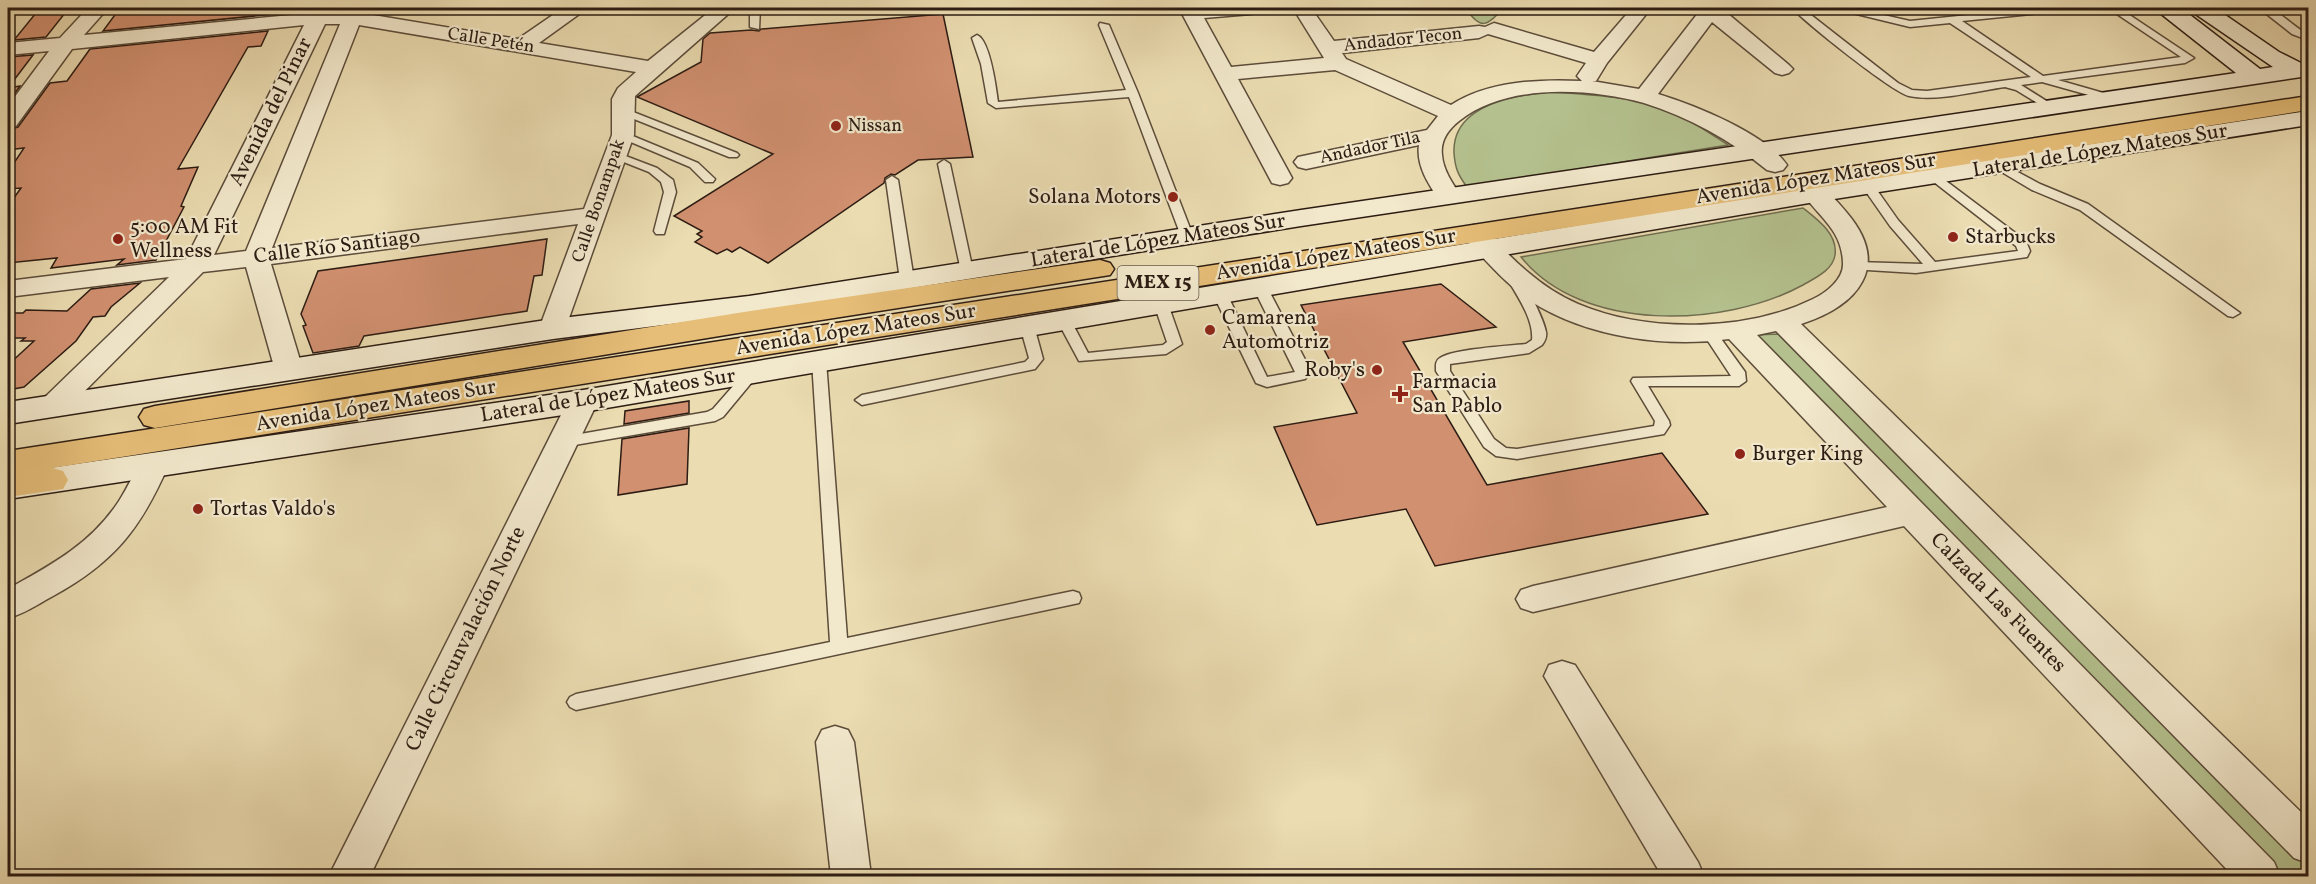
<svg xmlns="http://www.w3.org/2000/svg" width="2316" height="884" font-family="Vollkorn,serif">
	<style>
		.green { fill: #b4c18e; stroke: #706e50; stroke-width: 1.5 }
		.building { fill: #d19070; stroke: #2c1c13; stroke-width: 1.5 }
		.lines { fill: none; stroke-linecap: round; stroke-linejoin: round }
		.lane-casing { stroke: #5c4c3a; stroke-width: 3 }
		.street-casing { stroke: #5c4c3a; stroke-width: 3 }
		.secondary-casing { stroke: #2c1c13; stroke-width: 3 }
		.primary-casing { stroke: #2c1c13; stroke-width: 3 }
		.lane { fill: #f2e8cc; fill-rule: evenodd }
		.street { fill: #f2e8cc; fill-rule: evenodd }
		.secondary { fill: #f2e8cc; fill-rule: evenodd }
		.primary { fill: #e6be78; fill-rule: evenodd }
		.poi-dot { fill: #8f2418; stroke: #f2e8cc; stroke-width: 2 }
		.labels { text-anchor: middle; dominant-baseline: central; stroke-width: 4.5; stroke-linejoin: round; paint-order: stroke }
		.far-street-label { font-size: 18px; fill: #2c1c13; stroke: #f2e8cc }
		.far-poi-label { font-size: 18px; fill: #2c1c13; stroke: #f2e8cc; text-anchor: start }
		.shield { fill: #f2e8cc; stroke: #67594a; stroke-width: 1.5 }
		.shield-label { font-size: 20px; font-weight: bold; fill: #2c1c13 }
		.street-label { font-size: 21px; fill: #2c1c13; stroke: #f2e8cc }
		.poi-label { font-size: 21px; fill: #2c1c13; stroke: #f2e8cc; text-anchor: start }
	</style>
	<rect width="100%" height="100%" fill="#ebdcb1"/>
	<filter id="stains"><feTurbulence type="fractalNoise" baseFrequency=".00333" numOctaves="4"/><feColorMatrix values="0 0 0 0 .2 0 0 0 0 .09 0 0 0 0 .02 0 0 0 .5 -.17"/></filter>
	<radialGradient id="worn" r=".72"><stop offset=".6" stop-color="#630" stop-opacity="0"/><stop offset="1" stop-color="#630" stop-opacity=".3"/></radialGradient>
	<g class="green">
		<path d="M1465 8H1504C1485 27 1482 30 1465 8Z"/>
		<path d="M1551 92C1593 95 1636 96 1675 113 1694 122 1711 134 1728 145L1467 187C1458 175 1455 168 1454 153 1452 105 1515 95 1551 92Z"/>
		<path d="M1803 208C1817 219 1838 234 1835 255 1833 270 1815 278 1803 285 1724 328 1582 333 1521 257Z"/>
		<path d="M1779 334 2308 865V876H2276L1753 335Z"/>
	</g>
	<g class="building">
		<path d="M40 8H69L46 37 14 40Z"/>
		<path d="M120 8H278L275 14 103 31Z"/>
		<path d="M943 14 973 157 918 160 895 175 891 174 885 178 884 183 768 263 740 247 732 252 727 249 717 254 695 242 702 237 697 234 702 231 674 216 773 154 637 97 701 62 703 39 710 33 751 30 759 31 761 29Z"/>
		<path d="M268 31 261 46 248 47 178 169 198 167 181 206 184 207 156 260 117 265 124 259 51 268 57 258 8 263V206L21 188 8 189V172L24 148 8 150V130L18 127 50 83 67 81 90 49Z"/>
		<path d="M33 55 8 88 20 86 8 103V57Z"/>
		<path d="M547 239 542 275 534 276 527 311 364 336 359 346 313 353 303 326 306 325 301 314 318 271Z"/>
		<path d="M140 283 111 307 105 316 93 317 76 341 24 387 8 390V365L34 341H21L25 338H8V313H23L26 310 67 311 91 289Z"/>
		<path d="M1441 284 1496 327 1403 342 1487 485 1662 453 1708 514 1435 566 1406 509 1317 525 1274 427 1357 413 1301 305Z"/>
		<path d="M689 401V413L624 424 625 411Z"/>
		<path d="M689 428 687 484 618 495 622 439Z"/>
	</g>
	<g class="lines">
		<defs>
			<g id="lane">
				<path d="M750 8H760L759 29 750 27Z"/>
				<path d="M1792 8H1802L1898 83 1912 90 1927 91 2031 77 1950 23 1910 27 1840 10 1838 8H1853L1910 21 2037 8H2065L2060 11 1962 21 2043 76 2181 57 2108 8H2119L2194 58 2185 63 2058 80 2114 96 2115 98 2110 101 2042 82 2021 85 2053 105V109L2049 110 2016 90 2005 87C1977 91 1936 102 1909 96 1892 92 1806 23 1792 8Z"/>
				<path d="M2259 8C2277 6 2292 27 2308 34V40L2292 34Z"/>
				<path d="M1100 23 1109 25 1138 93 1193 236 1191 239H1183L1181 236 1129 97 996 108 988 103 981 64 972 38 977 35C990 40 996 87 998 102L1126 90 1099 25Z"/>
				<path d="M623 108 737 153 739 155 737 157H729L619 113 617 111Z"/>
				<path d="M623 132 698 163 715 179 713 182H705L690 167 619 137 617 135Z"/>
				<path d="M615 152 657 168 673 180 676 192 664 234H656L654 231 664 192 661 182 649 172 611 157V153Z"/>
				<path d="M944 160 950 164 973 271 967 275 961 271 938 164Z"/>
				<path d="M1999 162 2040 184 2088 204 2240 313 2233 317 2228 316 2080 210 2032 190 1995 168V164Z"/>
				<path d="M1934 172 2026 241 2030 251 2027 257 1916 273 1851 269 1850 266 1851 263 1856 262 1923 264 1890 226 1862 186 1868 182 1872 183 1898 220 1935 262 2018 251 2016 246 1930 179V173Z"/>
				<path d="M892 176 898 180 914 280 907 284 900 280 886 180Z"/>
				<path d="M1514 274C1524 277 1544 320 1546 332 1547 337 1545 341 1542 345L1529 353 1450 364V371L1494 439 1506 448 1517 449 1654 426 1655 421 1631 381 1633 378 1731 376 1702 332 1704 329H1714L1745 372 1746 381 1739 386H1648L1669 421 1670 425 1664 434 1517 459 1496 456 1484 447 1436 371C1436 366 1435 361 1440 358 1453 349 1507 346 1526 344L1532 340C1534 319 1517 296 1507 278Z"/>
				<path d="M1260 283 1267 287 1311 371 1305 379 1267 387 1256 383 1213 294 1220 290 1227 294 1267 377 1295 372 1253 287Z"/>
				<path d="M1161 300 1168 304 1182 344 1166 354 1079 361 1057 320 1064 316 1069 317 1088 353 1163 345 1167 342 1154 304Z"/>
				<path d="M1027 322 1034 326 1043 359 1035 369 862 405 855 400 862 395 1025 362 1029 358 1020 326Z"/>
				<path d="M819 356 826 361 847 638 1073 591 1079 593 1081 598 1079 603 576 710 570 707 567 702 570 697 576 694 830 642 812 361Z"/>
				<path d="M752 368 757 370 759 373 757 376 723 417 715 421 563 447 556 442 563 437 707 412 713 409 747 370Z"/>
			</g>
			<g id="street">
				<path d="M88 8H108L84 35 312 13 317 8H336L334 12H347L351 8H371L367 14 518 39 563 8H584L582 12 539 43 648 61 714 8H735L635 96 634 135 563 335 553 338 543 335 539 329 578 224 271 264 303 370 299 377 289 379 279 377 275 370 246 267 203 272 63 413 53 416 43 413 38 406 43 399 169 277 8 297V281L186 259 304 25 72 49 16 126 8 128V106L49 51 8 55V43L60 38ZM325 24H340L246 251 214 255ZM359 25 636 72 618 88 612 99V135L584 209 272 248Z"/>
				<path d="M1179 8H1260L1258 12 1251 14 1204 18 1231 67 1324 58 1293 8H1311L1334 41 1479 26 1485 27 1494 23 1594 52 1632 8H1651L1607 63 1596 81H1592L1639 89 1702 8H1721L1789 65 1793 69 1789 73 1782 75 1775 73 1712 22 1658 94C1694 105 1765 133 1787 165L1783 170 1775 172 1767 170C1730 140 1689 117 1644 103 1588 88 1507 83 1459 121 1449 129 1440 140 1442 155 1443 170 1453 184 1461 196L1458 201 1449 203 1440 201C1429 185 1416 166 1419 145L1306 169 1298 167 1294 162 1298 157 1427 130 1438 116 1335 70 1238 79 1292 178 1288 183 1280 185 1272 183ZM1488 34 1586 63 1577 76 1582 81C1539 79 1488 81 1451 105L1346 59 1342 53 1479 38Z"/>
				<path d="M1815 187C1828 190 1838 202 1847 213 1892 266 1858 306 1801 324L2308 819V863L2294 858 1776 331 1757 335 2274 862 2280 876H2233L1904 526 1533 612 1521 608 1516 599 1521 590 1533 586 1887 507 1729 339C1665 348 1587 337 1532 302 1507 285 1486 261 1465 238L1461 233 1465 228 1474 225 1483 228C1511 258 1540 288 1578 304 1646 333 1746 332 1813 299 1826 293 1844 279 1843 263 1842 230 1820 218 1803 194L1806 189Z"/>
				<path d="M583 391 593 394 598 401 370 876H329L568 401 573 394Z"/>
				<path d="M154 453 165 456 169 464C141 528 115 562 53 596 38 604 24 614 8 618V589C51 565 91 544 119 501 128 487 135 471 143 456Z"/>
				<path d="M1562 661 1575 665 1698 862 1704 876H1662L1544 676 1549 665Z"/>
				<path d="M835 726 848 730 854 742 871 876H831L816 742 822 730Z"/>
			</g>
			<g id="secondary">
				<path d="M2158 8H2181L2260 69 2273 67 2194 13 2191 8H2215L2279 52 2301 63 2308 62V76L1301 226 749 314 553 339 8 424V402L553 319 749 296 1301 210 2236 73 2160 13Z"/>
				<path d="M2308 111V125L1815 202 583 412 8 499V474L583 390 1815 186Z"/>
			</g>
			<g id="primary">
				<path d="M2308 96V110L52 468 63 471 68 480 63 489 8 497V451Z"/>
				<path d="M1100 260 1110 263 1114 269 1110 275 744 332 155 428 144 425 139 417 144 409 155 406 744 312Z"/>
			</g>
		</defs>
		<use href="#lane" class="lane-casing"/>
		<use href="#street" class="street-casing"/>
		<use href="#secondary" class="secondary-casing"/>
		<use href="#primary" class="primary-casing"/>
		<use href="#lane" class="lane"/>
		<use href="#street" class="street"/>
		<use href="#secondary" class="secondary"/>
		<use href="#primary" class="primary"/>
	</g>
	<g class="poi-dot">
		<circle cx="836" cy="126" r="6"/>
		<circle cx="1173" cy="197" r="6"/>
		<circle cx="1953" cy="237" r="6"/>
		<circle cx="118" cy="239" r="6"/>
		<circle cx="1210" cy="330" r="6"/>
		<circle cx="1377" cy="370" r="6"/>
		<path d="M1397 385h6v6h6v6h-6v6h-6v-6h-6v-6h6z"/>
		<circle cx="1740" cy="454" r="6"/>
		<circle cx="198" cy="509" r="6"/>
	</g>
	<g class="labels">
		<g class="far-street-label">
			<text transform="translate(1403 40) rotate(-6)">Andador Tecon</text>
			<text transform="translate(491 41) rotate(9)">Calle Petén</text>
			<text transform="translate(1370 148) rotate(-12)">Andador Tila</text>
			<text transform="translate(599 201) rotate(-71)">Calle Bonampak</text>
		</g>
		<g class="far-poi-label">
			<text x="848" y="126">Nissan</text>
		</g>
		<rect class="shield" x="1117.5" y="266" width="81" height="34" rx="4.5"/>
		<g class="shield-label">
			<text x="1158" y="283">MEX 15</text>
		</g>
		<g class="street-label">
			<text transform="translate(271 112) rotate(-64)">Avenida del Pinar</text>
			<text transform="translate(2100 151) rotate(-9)">Lateral de López Mateos Sur</text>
			<text transform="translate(1816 179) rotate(-9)">Avenida López Mateos Sur</text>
			<text transform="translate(1158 241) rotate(-9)">Lateral de López Mateos Sur</text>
			<text transform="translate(337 247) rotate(-7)">Calle Río Santiago</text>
			<text transform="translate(1336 255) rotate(-9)">Avenida López Mateos Sur</text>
			<text transform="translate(856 330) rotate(-9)">Avenida López Mateos Sur</text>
			<text transform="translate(608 396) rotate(-9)">Lateral de López Mateos Sur</text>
			<text transform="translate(376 406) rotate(-9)">Avenida López Mateos Sur</text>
			<text transform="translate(1998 603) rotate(46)">Calzada Las Fuentes</text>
			<text transform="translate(466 639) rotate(-64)">Calle Circunvalación Norte</text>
		</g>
		<g class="poi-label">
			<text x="1161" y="197" text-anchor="end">Solana Motors</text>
			<text x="130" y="227">5:00 AM Fit<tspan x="130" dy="24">Wellness</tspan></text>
			<text x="1965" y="237">Starbucks</text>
			<text x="1222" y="318">Camarena<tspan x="1222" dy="24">Automotriz</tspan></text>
			<text x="1365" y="370" text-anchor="end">Roby's</text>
			<text x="1412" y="382">Farmacia<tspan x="1412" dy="24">San Pablo</tspan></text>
			<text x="1752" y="454">Burger King</text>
			<text x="210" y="509">Tortas Valdo's</text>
		</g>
	</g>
	<rect width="2316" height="884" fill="none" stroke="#ebdcb1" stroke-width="30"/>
	<rect x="9" y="9" width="2298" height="866" fill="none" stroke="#2c1c13" stroke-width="3"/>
	<rect x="15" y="15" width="2286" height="854" fill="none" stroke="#2c1c13" stroke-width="1.5"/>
	<rect width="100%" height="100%" filter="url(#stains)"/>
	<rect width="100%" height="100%" fill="url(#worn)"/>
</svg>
